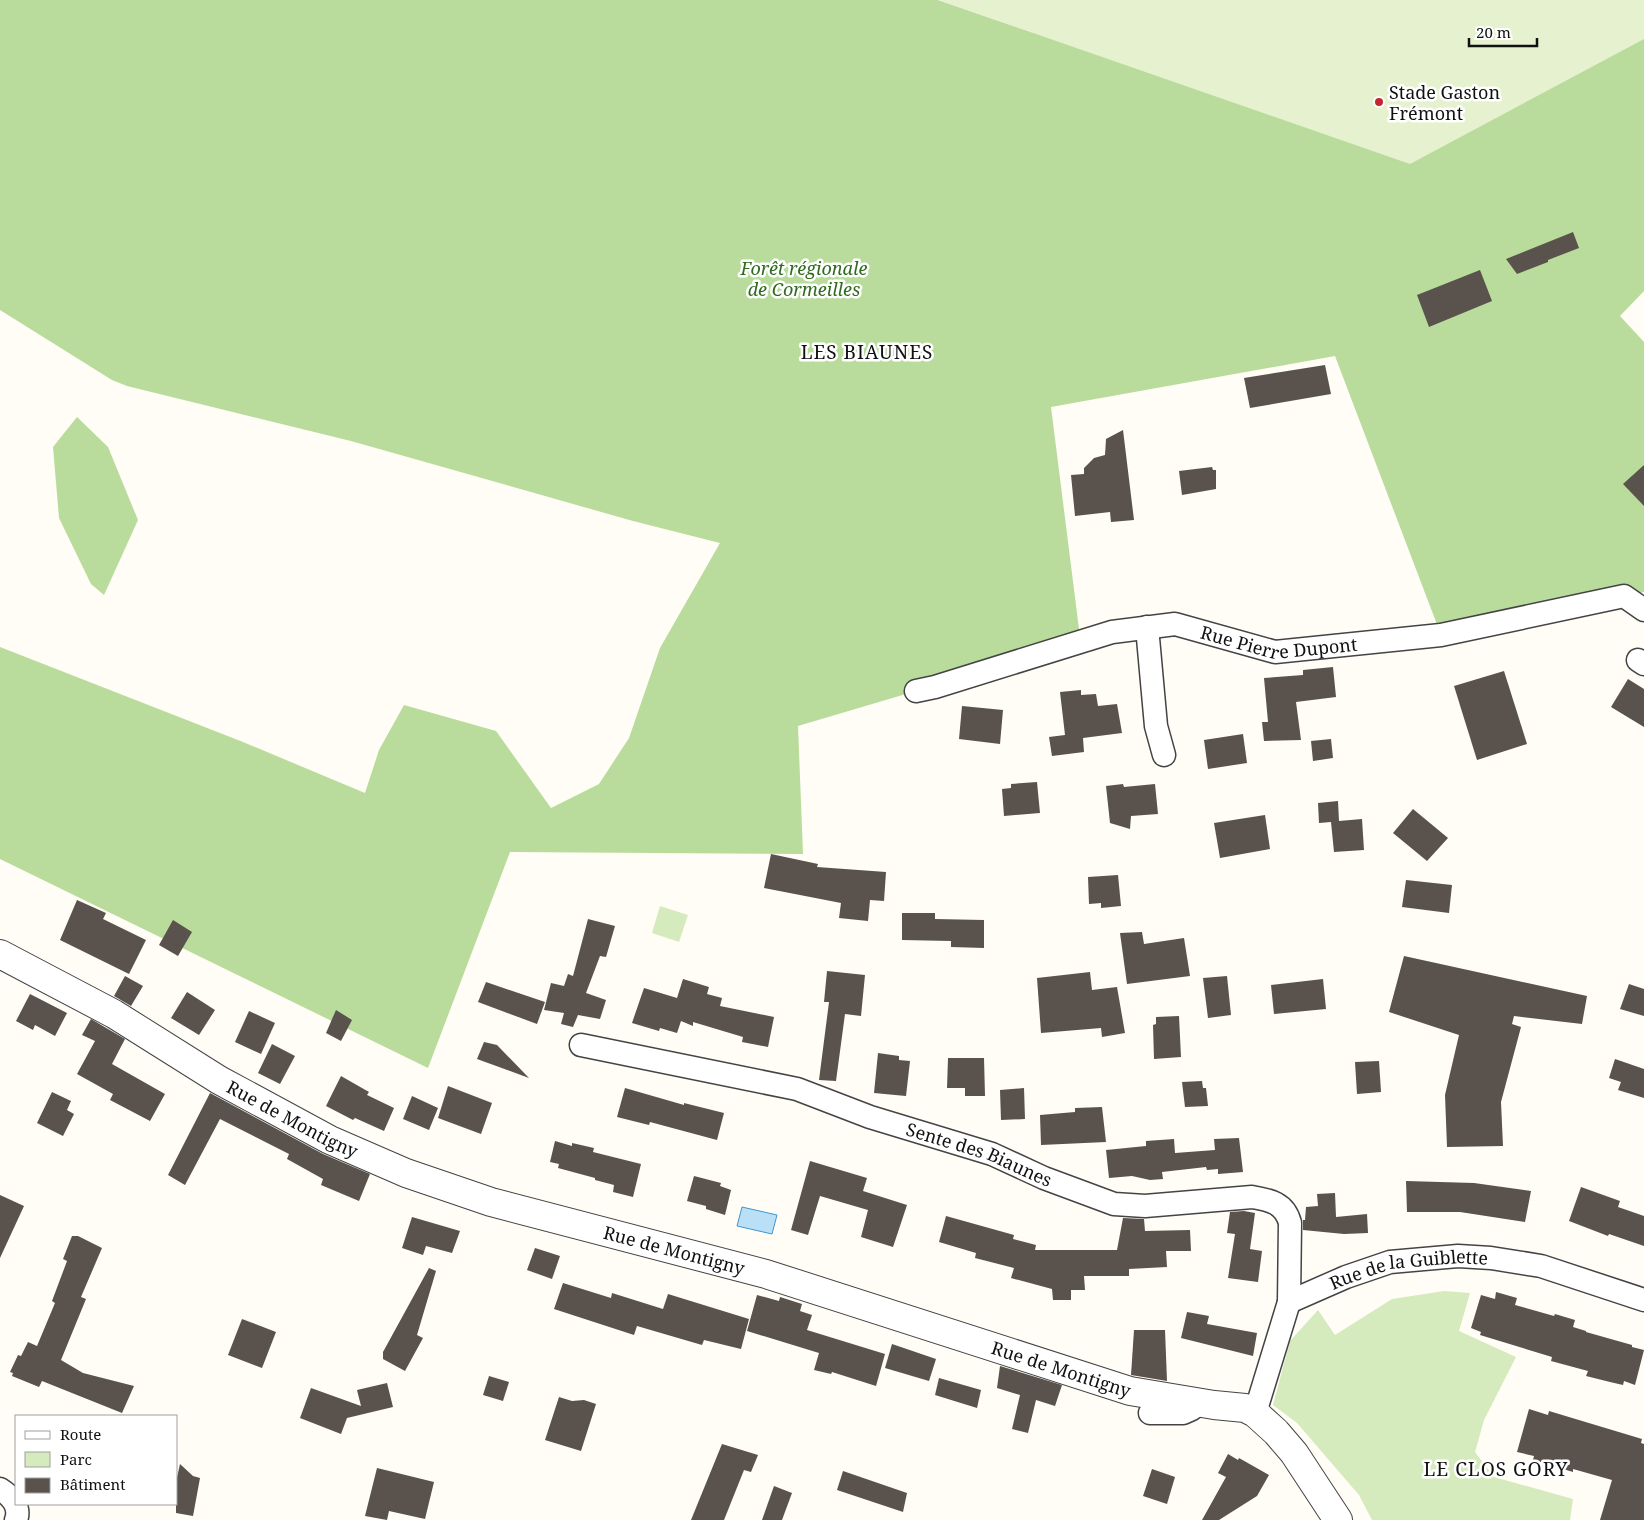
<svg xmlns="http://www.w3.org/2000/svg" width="1644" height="1520" font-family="'Noto Serif',serif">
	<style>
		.green { fill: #d5ebbd }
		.forest { fill: #b9dc9c }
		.pitch { fill: #e6f2cf }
		.water { fill: #b9e0f7; stroke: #3f96cf }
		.building { fill: #5a524d }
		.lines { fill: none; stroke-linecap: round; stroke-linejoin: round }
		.minor-casing { stroke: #444; stroke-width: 25 }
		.tertiary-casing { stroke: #444; stroke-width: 30 }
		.minor { stroke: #fff; stroke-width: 22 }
		.tertiary { stroke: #fff; stroke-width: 28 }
		.poi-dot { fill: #c4262e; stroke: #fff; stroke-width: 2 }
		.labels { text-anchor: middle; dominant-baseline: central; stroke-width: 5; stroke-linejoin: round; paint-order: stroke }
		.poi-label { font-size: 18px; fill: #111; stroke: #fff; text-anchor: start }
		.park-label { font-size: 18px; font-style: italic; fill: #2f6b1f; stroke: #fff }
		.street-label { font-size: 18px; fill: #111; stroke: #fff }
		.neighbourhood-label { font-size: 19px; letter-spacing: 1px; fill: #111; stroke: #fff }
	</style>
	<rect width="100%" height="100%" fill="#fffdf5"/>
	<g class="green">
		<path d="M660 906 688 915 679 942 652 933Z"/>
		<path d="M1444 1291 1470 1293 1459 1331 1516 1357 1484 1420 1475 1452 1494 1477 1573 1499 1570 1520H1372L1359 1495 1297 1423 1273 1405 1290 1341 1318 1310 1335 1335 1392 1299Z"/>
	</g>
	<g class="forest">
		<path d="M0 0H938L1034 33 1644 4V291L1620 316 1644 342V592L1441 635 1335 356 1051 407 1080 637 916 691 798 726 803 854 510 852 428 1068 0 859V647L243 742 365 793 379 750 404 705 496 731 551 808 599 784 629 738 660 648 720 543 633 521 351 441 127 386 112 380 0 310Z"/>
		<path d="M77 417 108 447 138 520 104 595 91 584 59 518 53 447Z"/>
	</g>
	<path class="pitch" d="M938 0H1644V39L1410 164Z"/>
	<path class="water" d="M742 1207 777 1215 772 1234 737 1226Z"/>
	<g class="building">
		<path d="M1573 232 1579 248 1548 260V262L1517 274 1506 259Z"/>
		<path d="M1480 270 1492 301 1429 327 1417 295Z"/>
		<path d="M1325 365 1331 394 1250 408 1244 378Z"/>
		<path d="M1123 430 1134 520 1111 522 1110 512 1075 516 1071 475 1084 474V468L1094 458 1105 455 1106 439Z"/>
		<path d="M1644 465V506L1623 484Z"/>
		<path d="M1212 467 1213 470H1216V489L1182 495 1179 471Z"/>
		<path d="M1333 667 1336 697 1296 702 1301 740 1264 741 1262 722H1268L1264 678 1303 675V670Z"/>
		<path d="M1504 671 1527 744 1477 760 1454 686Z"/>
		<path d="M1628 679 1644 689V727L1611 707Z"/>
		<path d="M1081 690V695L1096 694 1098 706 1117 704 1122 733 1083 738 1084 752 1052 756 1049 737 1065 735 1060 692Z"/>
		<path d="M962 706 1003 710 1000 744 959 739Z"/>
		<path d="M1243 734 1247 763 1208 769 1204 740Z"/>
		<path d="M1331 739 1333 758 1313 761 1311 741Z"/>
		<path d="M1037 782 1040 813 1004 816 1002 789 1011 788V784Z"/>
		<path d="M1123 784 1124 787 1155 784 1158 814 1131 816 1130 829 1110 823 1106 786Z"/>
		<path d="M1338 801 1339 821 1362 819 1364 850 1334 852 1331 822 1319 823 1318 803Z"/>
		<path d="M1413 809 1448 838 1427 861 1393 833Z"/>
		<path d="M1265 815 1270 849 1220 858 1214 823Z"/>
		<path d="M771 854 818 864 817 867 886 872 884 901 870 900 868 921 839 918 841 903 764 888Z"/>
		<path d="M1118 875 1121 906 1101 908V903L1089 904 1088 877Z"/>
		<path d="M1406 880 1452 885 1449 913 1402 907Z"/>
		<path d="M77 900 106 913 103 919 146 940 129 974 60 940Z"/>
		<path d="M902 913H935V919L984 920V948L951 947V941L902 940Z"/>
		<path d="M588 919 615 926 606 957 600 956 586 993 606 1000 600 1019 578 1015 573 1027 561 1024 564 1013 544 1010 551 983 564 986 568 974 573 976Z"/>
		<path d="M173 920 192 932 178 956 159 945Z"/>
		<path d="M1142 932 1144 944 1184 938 1190 976 1127 984 1120 933Z"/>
		<path d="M1404 956 1587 996 1582 1024 1514 1016 1512 1024 1521 1027 1501 1102 1503 1146 1447 1147 1445 1095 1459 1035 1389 1012Z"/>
		<path d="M827 971 865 975 861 1016 845 1014 836 1081 819 1080 829 1002H824Z"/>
		<path d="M1090 972 1092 990 1117 987 1125 1033 1102 1037 1101 1028 1041 1033 1037 978Z"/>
		<path d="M125 976 143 986 131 1006 114 996Z"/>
		<path d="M1227 976 1231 1015 1208 1018 1203 978Z"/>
		<path d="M683 979 709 987 707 994 722 998 720 1006 774 1017 768 1047 742 1042 743 1037 693 1022V1026L681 1021 677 1033 660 1028 659 1031 632 1023 644 988 677 998Z"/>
		<path d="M1323 979 1326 1009 1274 1014 1271 985Z"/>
		<path d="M486 982 545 1002 537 1024 478 1002Z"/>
		<path d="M1629 984 1644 989V1016L1620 1009Z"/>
		<path d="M187 992 215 1010 199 1035 171 1018Z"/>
		<path d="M30 994 67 1013 55 1036 35 1025 33 1030 16 1021Z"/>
		<path d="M336 1010 352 1020 341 1041 326 1033Z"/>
		<path d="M249 1011 275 1023 261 1054 235 1042Z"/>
		<path d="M1179 1016 1181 1057 1154 1059 1153 1025 1156 1024V1017Z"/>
		<path d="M91 1019 125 1039 112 1064 165 1094 150 1121 110 1100 113 1094 77 1074 95 1041 82 1035Z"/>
		<path d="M484 1042 497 1045 529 1078 477 1059Z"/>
		<path d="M272 1044 295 1056 280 1084 258 1073Z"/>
		<path d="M878 1053 899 1056V1060L910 1061 906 1096 874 1093Z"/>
		<path d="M948 1058H984L985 1096H965V1088H947Z"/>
		<path d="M1615 1059 1644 1069V1098L1618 1090 1621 1082 1609 1078Z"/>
		<path d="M1379 1061 1381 1092 1357 1094 1355 1062Z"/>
		<path d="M341 1076 369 1092 367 1095 394 1108 384 1131 355 1118 353 1120 326 1106Z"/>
		<path d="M1202 1081 1203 1088H1206L1208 1106 1185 1107 1182 1082Z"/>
		<path d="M448 1086 492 1103 481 1134 438 1118Z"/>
		<path d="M625 1088 684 1105V1103L724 1113 717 1140 650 1122 649 1125 617 1117Z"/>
		<path d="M1024 1088 1025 1119 1001 1120 1000 1090Z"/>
		<path d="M52 1092 71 1101 67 1110 74 1114 63 1136 37 1123Z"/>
		<path d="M210 1093 323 1154 370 1174 359 1201 321 1185 323 1179 287 1159 289 1154 220 1119 185 1185 168 1175Z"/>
		<path d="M412 1096 438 1108 429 1130 403 1119Z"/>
		<path d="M1102 1107 1106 1142 1041 1145 1040 1115 1075 1112V1108Z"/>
		<path d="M1239 1138 1243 1172 1218 1174V1169L1207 1170 1206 1167 1162 1172 1163 1179 1150 1180 1132 1176 1109 1178 1106 1150 1146 1146V1141L1174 1139 1175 1153 1215 1150 1214 1139Z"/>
		<path d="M555 1141 572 1146V1143L594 1148 593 1152 641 1164 633 1197 613 1192 614 1185 595 1180V1178L558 1168 559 1164 550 1162Z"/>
		<path d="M810 1161 867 1178 863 1191 907 1205 893 1247 861 1237 868 1210 820 1196 808 1235 791 1230Z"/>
		<path d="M694 1176 721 1183 720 1186 731 1190 725 1215 706 1209V1206L687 1201Z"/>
		<path d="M1406 1181 1474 1183 1531 1191 1525 1222 1460 1212H1407Z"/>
		<path d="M1581 1187 1620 1201 1618 1207 1644 1216V1246L1609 1234 1608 1236 1569 1221Z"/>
		<path d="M1335 1193 1336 1217 1367 1214 1368 1233 1344 1234 1303 1230V1220H1305L1306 1207 1318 1206 1317 1194Z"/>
		<path d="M0 1195 24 1206 0 1258Z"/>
		<path d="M1244 1211 1255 1213 1250 1249 1262 1251 1258 1282 1228 1278 1235 1234 1227 1233 1230 1212Z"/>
		<path d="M946 1216 1014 1235 1013 1239 1036 1245 1035 1250H1117L1123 1218 1144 1219 1145 1231 1190 1230 1191 1251H1166L1167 1267 1129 1269V1276H1084L1085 1290H1071V1300H1053L1052 1289 1011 1278 1014 1268 975 1258 976 1253 939 1242Z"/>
		<path d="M412 1217 460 1231 452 1253 426 1246 423 1255 402 1248Z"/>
		<path d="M72 1236H78L102 1248 81 1297 86 1299 61 1360 83 1373 134 1386 122 1413 42 1381 39 1387 12 1376 13 1373 10 1372 18 1355 21 1356 28 1342 37 1346 55 1303 52 1301 67 1261 63 1259Z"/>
		<path d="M535 1248 560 1256 552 1279 527 1270Z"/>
		<path d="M429 1268 436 1271 417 1335 423 1338 405 1371 383 1359V1352Z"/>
		<path d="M563 1283 611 1298 612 1293 663 1309 668 1294 749 1319 741 1349 704 1340 702 1345 637 1326 634 1335 554 1309Z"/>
		<path d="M1496 1292 1517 1298 1515 1305 1554 1316 1555 1314 1575 1320 1573 1327 1586 1331V1332L1632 1345V1347L1644 1350 1635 1385 1624 1381 1623 1385 1610 1382 1586 1376 1588 1371 1551 1361 1552 1357 1480 1335 1481 1332 1471 1328 1481 1295 1495 1299Z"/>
		<path d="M757 1295 779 1301 780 1297 802 1304 800 1311 812 1315 807 1330 885 1354 876 1386 832 1372 831 1374 814 1370 819 1353 747 1331Z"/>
		<path d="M1187 1312 1209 1316 1207 1324 1257 1333 1253 1356 1181 1338Z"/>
		<path d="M242 1319 276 1332 262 1368 228 1355Z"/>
		<path d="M1134 1330H1165L1167 1381 1131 1375Z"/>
		<path d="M892 1344 936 1359 929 1381 885 1368Z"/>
		<path d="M1000 1366 1062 1385 1055 1406 1036 1400 1028 1433 1012 1429 1020 1395 997 1388Z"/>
		<path d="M489 1376 509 1382 503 1401 483 1395Z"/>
		<path d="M939 1378 981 1390 977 1408 935 1395Z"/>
		<path d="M387 1383 393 1407 347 1418 341 1434 300 1418 311 1388 361 1406 357 1390Z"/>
		<path d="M559 1397 572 1401 584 1400 596 1404 581 1451 545 1440Z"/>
		<path d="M1529 1409 1548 1415 1549 1411 1642 1439 1641 1443 1644 1444V1520H1600L1612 1480 1573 1469V1472L1533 1460 1534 1456 1517 1452Z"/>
		<path d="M722 1444 758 1455 751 1472 744 1470 724 1520H691Z"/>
		<path d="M1228 1454 1238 1460 1239 1458 1269 1475 1257 1496 1219 1520H1202L1226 1477 1218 1473Z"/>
		<path d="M180 1464 193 1476 200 1478 193 1516 176 1513V1482Z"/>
		<path d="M377 1468 434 1482 425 1519 389 1511 387 1520 365 1516Z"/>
		<path d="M1152 1469 1175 1477 1167 1504 1143 1496Z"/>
		<path d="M843 1471 907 1493 903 1512 837 1490Z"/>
		<path d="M774 1486 792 1493 782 1520H762Z"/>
	</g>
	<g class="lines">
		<defs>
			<g id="minor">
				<path d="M1147 627 1156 726 1164 755"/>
				<path d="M1638 660 1644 664"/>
				<path id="s1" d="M916 691 935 687 1112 632 1175 624 1275 652 1441 635 1624 596 1644 610"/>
				<path id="s2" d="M581 1045 797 1089 870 1117 992 1154 1044 1178 1114 1204 1145 1206 1252 1197C1270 1200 1285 1203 1290 1223L1289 1302 1255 1413"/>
				<path id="s3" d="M1289 1302 1346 1277 1390 1262 1458 1256 1491 1258 1541 1266 1644 1300"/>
				<path d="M1150 1413H1183L1192 1409 1196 1402"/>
				<path d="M0 1489C11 1496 21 1507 16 1520"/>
			</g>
			<g id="tertiary">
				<path id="s4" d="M0 954 114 1014 219 1080 330 1140 406 1173 491 1202 766 1274 1130 1391 1214 1405 1245 1408 1255 1413 1276 1432 1294 1453 1338 1520"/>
			</g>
		</defs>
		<use href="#minor" class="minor-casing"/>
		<use href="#tertiary" class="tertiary-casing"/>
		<use href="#minor" class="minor"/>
		<use href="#tertiary" class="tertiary"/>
	</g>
	<circle class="poi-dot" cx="1379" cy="102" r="5"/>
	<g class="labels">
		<g class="poi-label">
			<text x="1389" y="92">Stade Gaston<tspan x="1389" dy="21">Frémont</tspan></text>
		</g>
		<g class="park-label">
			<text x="804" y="268">Forêt régionale<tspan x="804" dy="21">de Cormeilles</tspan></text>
		</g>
		<g class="street-label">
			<text stroke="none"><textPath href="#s1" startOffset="375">Rue Pierre Dupont</textPath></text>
			<text stroke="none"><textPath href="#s4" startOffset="336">Rue de Montigny</textPath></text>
			<text stroke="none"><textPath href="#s2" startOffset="414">Sente des Biaunes</textPath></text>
			<text stroke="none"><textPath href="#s4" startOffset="741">Rue de Montigny</textPath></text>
			<text stroke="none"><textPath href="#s3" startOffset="126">Rue de la Guiblette</textPath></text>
			<text stroke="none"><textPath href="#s4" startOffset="1146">Rue de Montigny</textPath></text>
		</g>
		<g class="neighbourhood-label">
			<text x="867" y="352">LES BIAUNES</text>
			<text x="1496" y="1469">LE CLOS GORY</text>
		</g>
	</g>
	<rect x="15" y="1415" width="162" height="90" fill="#ffffff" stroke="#a0a0a0"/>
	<rect x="25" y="1431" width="25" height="8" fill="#ffffff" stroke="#a0a0a0"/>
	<text x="60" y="1440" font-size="15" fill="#111111">Route</text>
	<rect x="25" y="1452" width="25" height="15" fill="#d5ebbd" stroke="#a0a0a0"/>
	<text x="60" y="1465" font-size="15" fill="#111111">Parc</text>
	<rect x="25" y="1478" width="25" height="15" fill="#5a524d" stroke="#a0a0a0"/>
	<text x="60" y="1490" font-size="15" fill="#111111">Bâtiment</text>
	<path d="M1469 38v8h68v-8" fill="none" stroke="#111111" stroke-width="2.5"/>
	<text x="1476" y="38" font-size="15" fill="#111111" stroke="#ffffff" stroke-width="4" paint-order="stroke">20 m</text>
</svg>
